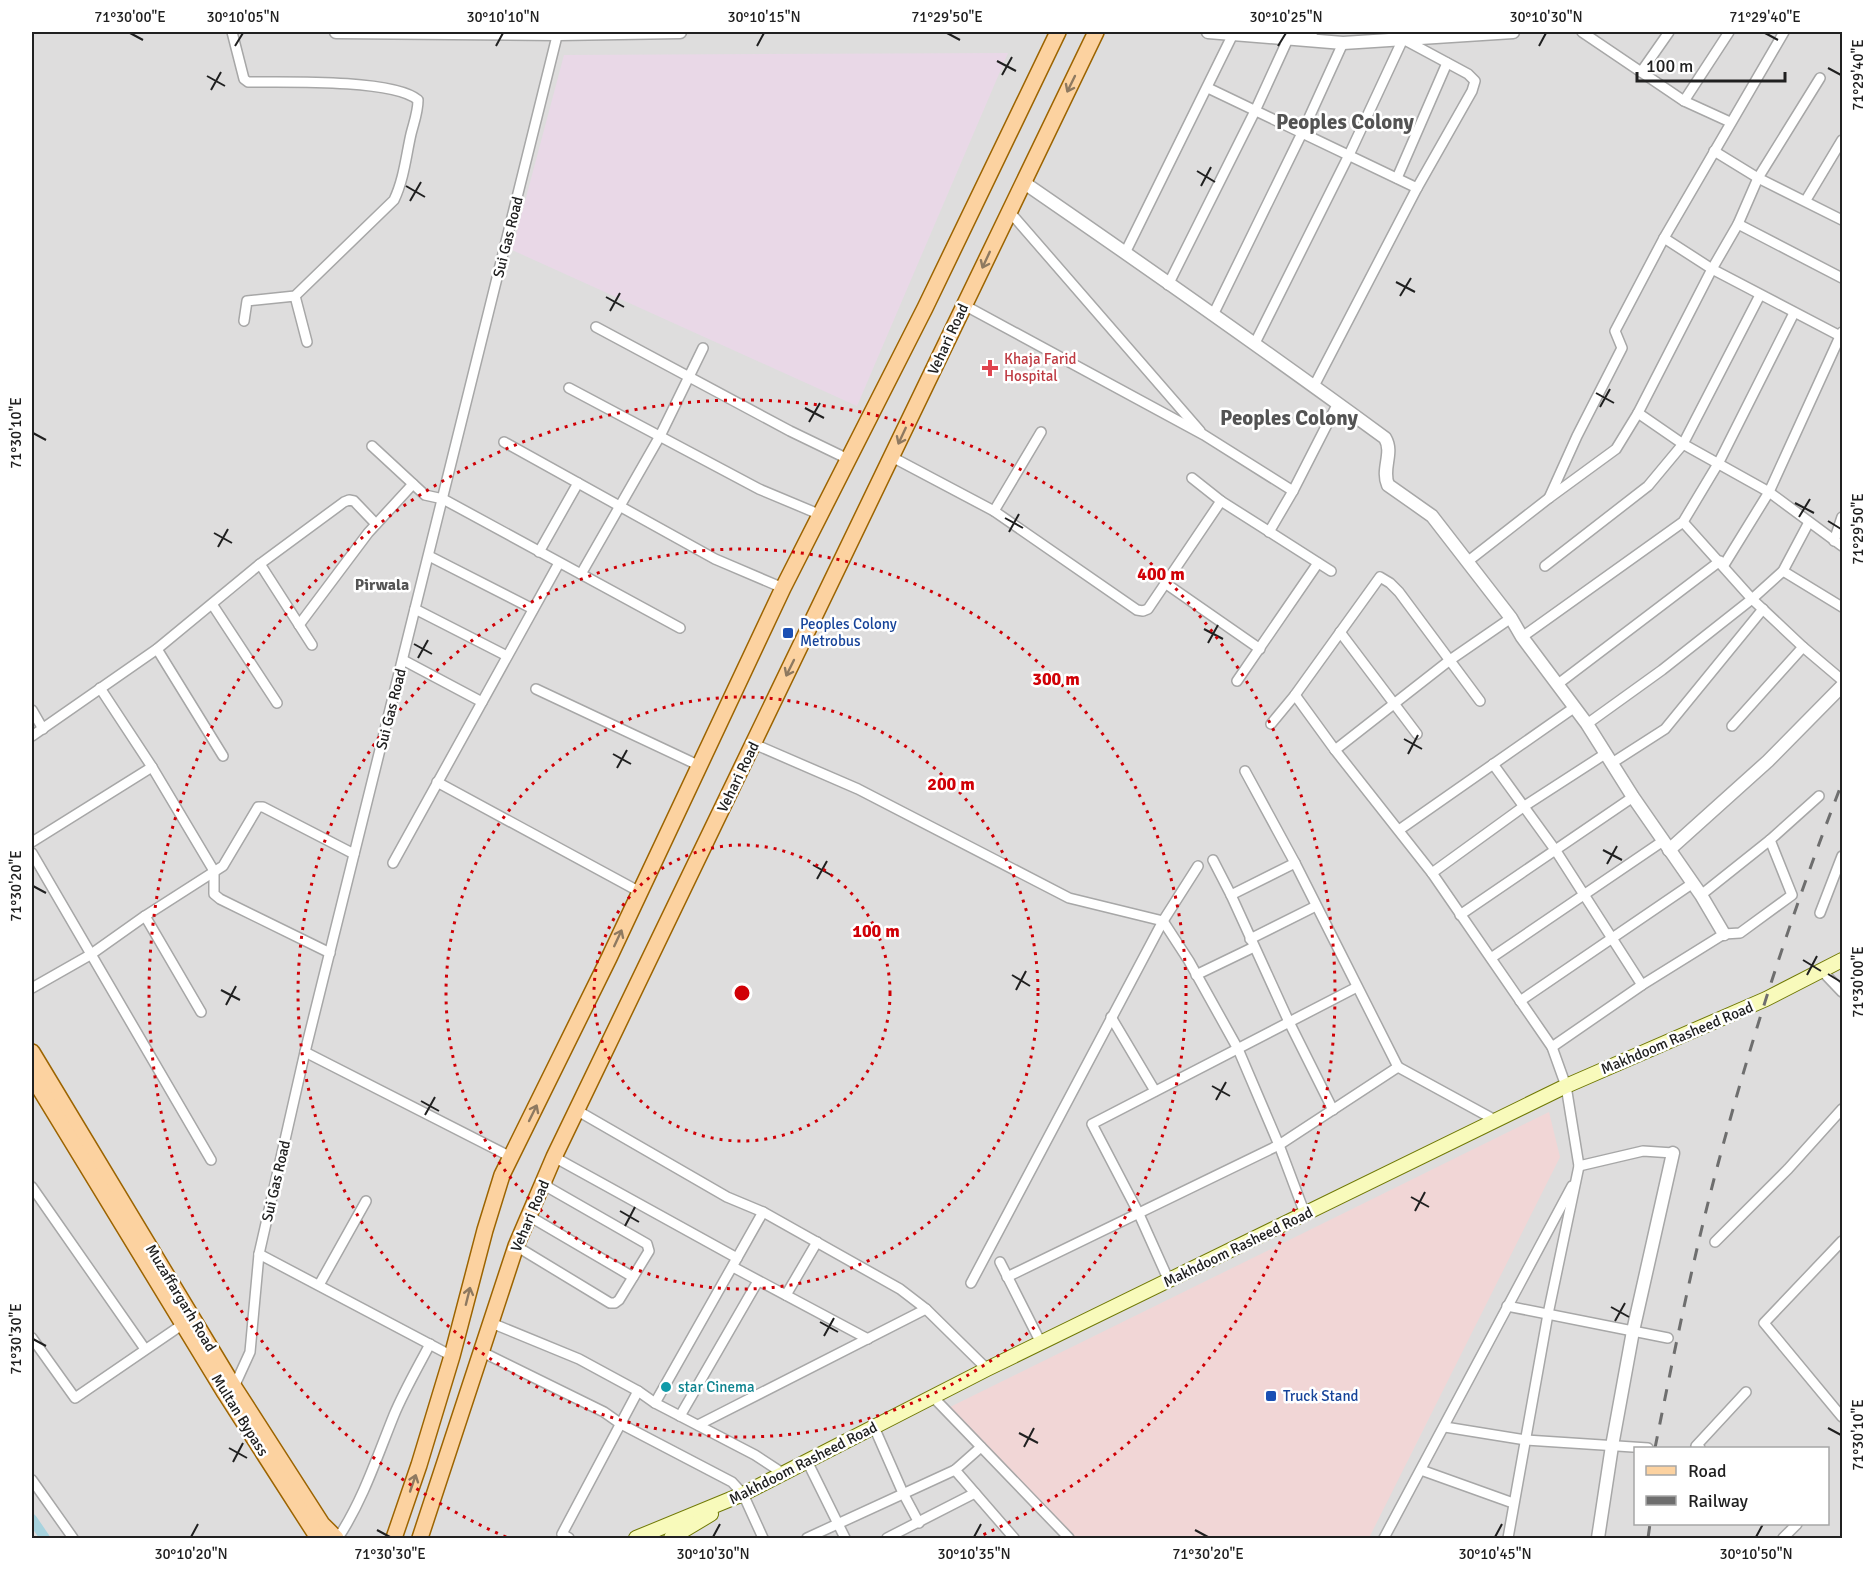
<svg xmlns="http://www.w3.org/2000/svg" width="1874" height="1570" font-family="Signika,sans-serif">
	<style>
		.residential { fill: #dedddd; fill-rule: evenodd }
		.commercial { fill: #f1d6d6 }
		.industrial { fill: #e9d8e7 }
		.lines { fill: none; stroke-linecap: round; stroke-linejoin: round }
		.canal { stroke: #a7d3de; stroke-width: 10 }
		.minor-casing { stroke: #a7a7a7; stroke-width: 12 }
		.tertiary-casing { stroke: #a7a7a7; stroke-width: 15 }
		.secondary-casing { stroke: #707905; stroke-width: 16 }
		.primary-casing { stroke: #9c6400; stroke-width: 18 }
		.minor { stroke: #fff; stroke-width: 9 }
		.tertiary { stroke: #fff; stroke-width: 12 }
		.secondary { stroke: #f8fabb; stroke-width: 14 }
		.primary { stroke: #fcd2a0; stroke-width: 15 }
		.rail { stroke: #6e6e6e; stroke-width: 3; stroke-dasharray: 12 12; stroke-linecap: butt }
		.oneway { stroke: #8e7960 }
		.ticks { fill: none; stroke: #202020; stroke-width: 2 }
		.ring { fill: none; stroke: #d00006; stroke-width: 3; stroke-dasharray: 3 6 }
		.health-dot { fill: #e0444e; stroke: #fff; stroke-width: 2 }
		.transit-dot { fill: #1a4fb4; stroke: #fff; stroke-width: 2 }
		.culture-dot { fill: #0f9aa8; stroke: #fff; stroke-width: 2 }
		.labels { text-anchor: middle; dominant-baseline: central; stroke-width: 5; stroke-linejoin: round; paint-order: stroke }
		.street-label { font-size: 15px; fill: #202020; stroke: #fff }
		.health-label { font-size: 15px; fill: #be3a42; stroke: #fff; text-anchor: start }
		.transit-label { font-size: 15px; fill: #164399; stroke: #fff; text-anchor: start }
		.culture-label { font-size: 15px; fill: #0d838f; stroke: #fff; text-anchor: start }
		.neighbourhood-label { font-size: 16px; font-weight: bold; fill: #535353; stroke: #fff }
		.district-label { font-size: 21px; font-weight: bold; fill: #535353; stroke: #fff }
		.centre { fill: #d00006; stroke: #fff; stroke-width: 3 }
		.ring-label { font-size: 18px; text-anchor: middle; font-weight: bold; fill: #d00006; stroke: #fff; stroke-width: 5; stroke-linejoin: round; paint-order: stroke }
		.neatline { fill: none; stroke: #202020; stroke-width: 2 }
		.ticks-label { font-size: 15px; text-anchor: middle; fill: #202020 }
	</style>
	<rect width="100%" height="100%" fill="#f0ede6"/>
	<path class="residential" d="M32 32H1842V1538H32ZM1636 1448H1828V1524H1636Z"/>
	<path class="commercial" d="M1549 1112 1560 1157 1369 1538H1074L950 1407Z"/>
	<path class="industrial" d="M1008 53 857 406 512 250 564 55Z"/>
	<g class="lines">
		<path class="canal" d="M32 1519 45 1538"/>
		<defs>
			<g id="minor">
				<path d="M232 32 244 79 248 82C283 82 394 79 418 100 418 112 414 122 411 134 406 156 404 179 394 200L295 296 247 301 244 321"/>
				<path d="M1582 32 1684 101 1730 122"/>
				<path d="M1296 39 1313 32"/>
				<path d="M1641 72 1669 32"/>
				<path d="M1208 88 1417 188"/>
				<path d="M1684 101 1729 32"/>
				<path d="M1714 151 1758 178 1842 220"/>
				<path d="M1397 178 1447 63"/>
				<path d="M1806 200 1842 140"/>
				<path d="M1009 211 1200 431"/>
				<path d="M1738 224 1842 278"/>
				<path d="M1664 238 1712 269 1842 337"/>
				<path d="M1125 253 1234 32"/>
				<path d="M1168 285 1255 111 1288 39"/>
				<path d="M295 296 307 342"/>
				<path d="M964 305 1204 435 1293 491 1338 403"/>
				<path d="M1213 315 1302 133 1343 43"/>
				<path d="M596 327 790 431 850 460"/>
				<path d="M1255 343 1349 155 1403 39 1468 74 1475 81 1472 91 1417 188 1314 386"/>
				<path d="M569 388 759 489 821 515"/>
				<path d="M1638 413 1683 444 1769 492 1842 546"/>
				<path d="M504 442 715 559 783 588"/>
				<path d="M372 446 425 495 443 499 680 628"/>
				<path d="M892 457 994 511 1137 610 1143 611 1148 609 1221 501"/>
				<path d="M1192 478 1221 501 1331 571"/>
				<path d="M1549 498 1577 436 1622 348 1615 331 1664 238 1784 32"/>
				<path d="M994 511 1041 432"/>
				<path d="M1683 522 1752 599 1803 647 1842 680"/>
				<path d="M1269 532 1293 491"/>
				<path d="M1834 541 1842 517"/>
				<path d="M539 552 578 483"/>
				<path d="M429 556 533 609"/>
				<path d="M1467 562 1549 498 1616 449 1638 413 1712 269 1738 224 1758 178 1820 78"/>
				<path d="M260 564 312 645"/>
				<path d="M1724 565 1769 492 1842 332"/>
				<path d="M1545 566 1648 486 1683 444 1760 295"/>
				<path d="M1783 571 1842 607"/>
				<path d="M581 574 660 436 703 348"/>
				<path d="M1165 583 1260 649"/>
				<path d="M212 604 277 703"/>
				<path d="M415 609 507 656"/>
				<path d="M299 625 368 533 413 484"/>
				<path d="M1340 632 1417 734"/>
				<path d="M1522 637 1683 522 1719 462 1794 313"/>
				<path d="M157 649 223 756"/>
				<path d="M403 660 482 702"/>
				<path d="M1237 681 1318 563"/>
				<path d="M1558 684 1720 561"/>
				<path d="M100 688 152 767 214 871V894L220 899 330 953"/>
				<path d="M536 689 700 766"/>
				<path d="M1295 695 1335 750 1432 873 1552 1047 1566 1086 1579 1166 1548 1314 1508 1538"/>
				<path d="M32 710 43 729"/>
				<path d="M1271 724 1295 695 1380 577 1390 583 1399 592 1480 701"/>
				<path d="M1587 724 1662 670 1752 599 1783 571 1809 522"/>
				<path d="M1732 726 1803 647"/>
				<path d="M32 736 157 649 260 564 344 502 349 500 354 501 376 524"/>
				<path d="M754 744 858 789 1069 898 1163 921 1189 961 1238 1049 1279 1145 1305 1214"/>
				<path d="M1335 750 1450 660 1511 618"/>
				<path d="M1612 763 1665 729 1763 609"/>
				<path d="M1493 764 1556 851 1642 985"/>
				<path d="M437 782 640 892"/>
				<path d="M1399 830 1575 707"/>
				<path d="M32 842 152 767"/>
				<path d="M32 853 211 1160"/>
				<path d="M1213 860 1231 895 1289 1022 1333 1110"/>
				<path d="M393 863 559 563"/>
				<path d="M1432 873 1523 807 1605 754"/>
				<path d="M1231 895 1295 863"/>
				<path d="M1701 895 1770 840 1819 796"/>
				<path d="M1820 913 1842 856"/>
				<path d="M1460 915 1633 797"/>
				<path d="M145 916 201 1012"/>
				<path d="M1250 939 1316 906"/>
				<path d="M1491 958 1663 841"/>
				<path d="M1822 971 1842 992"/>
				<path d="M1196 975 1254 947"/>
				<path d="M32 988 90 955 145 916 223 866 258 807H263L354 854"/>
				<path d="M1520 1001 1693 883"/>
				<path d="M1111 1017 1155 1091"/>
				<path d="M1552 1047 1642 985 1724 934 1740 933 1792 895 1770 840"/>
				<path d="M305 1052 511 1157"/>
				<path d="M1398 1067 1495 1120"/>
				<path d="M578 1111 727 1197 763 1212 900 1289 926 1309 987 1369"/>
				<path d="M554 1157 737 1258"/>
				<path d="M1579 1166 1643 1151 1673 1153"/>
				<path d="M32 1187 145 1349"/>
				<path d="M529 1216 633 1277"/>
				<path d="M1842 1241 1764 1323 1842 1417"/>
				<path d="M1715 1242 1788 1169 1842 1109"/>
				<path d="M516 1246 610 1303H615L619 1300 649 1251 647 1244 544 1185"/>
				<path d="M259 1254 452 1356"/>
				<path d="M1000 1262 1041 1343"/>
				<path d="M733 1267 868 1339"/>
				<path d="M1007 1277 1279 1145 1398 1067 1295 863 1245 771"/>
				<path d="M1169 1281 1138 1212 1092 1124 1357 987"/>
				<path d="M971 1283 1163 921 1198 866"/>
				<path d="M319 1285 366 1201"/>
				<path d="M786 1295 817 1242"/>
				<path d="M1507 1306 1668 1338"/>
				<path d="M489 1322 579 1359 638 1391 655 1403 755 1455 784 1474"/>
				<path d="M32 1338 75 1398 186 1322"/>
				<path d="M480 1351 604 1412 621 1424 732 1482 743 1494 763 1538"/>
				<path d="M234 1387 250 1352 259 1254 305 1052 558 32"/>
				<path d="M933 1397 1069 1538"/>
				<path d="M655 1403 763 1212"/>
				<path d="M680 1416 758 1281"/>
				<path d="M698 1425 926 1309"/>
				<path d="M874 1427 903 1493 919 1523"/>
				<path d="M1445 1427 1526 1440 1648 1448"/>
				<path d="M1700 1448 1696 1446 1746 1392"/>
				<path d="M807 1461 845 1538"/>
				<path d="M955 1470 1014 1538"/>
				<path d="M1421 1470 1513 1503"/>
				<path d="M32 1480 73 1538"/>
				<path d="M338 1538C363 1500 377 1457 394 1415 404 1391 418 1367 430 1344"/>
				<path d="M569 1538 562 1534 638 1391"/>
				<path d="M807 1538 955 1470 981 1447"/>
				<path d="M887 1538 975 1493"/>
				<path d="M1384 1538 1572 1186"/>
				<path d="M1783 1538 1797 1524"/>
			</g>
			<g id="tertiary">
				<path d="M336 32 558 34 680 32"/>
				<path d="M1208 32 1343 43 1513 32"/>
				<path d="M1023 182C1145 266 1266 351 1385 438 1394 453 1381 469 1388 485L1432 516 1511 618 1522 637 1587 724 1633 797 1701 895 1724 934"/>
				<path d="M1669 850 1768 761 1842 686"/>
				<path d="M1598 1538 1612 1446 1633 1331 1673 1153"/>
			</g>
			<g id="secondary">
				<path d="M636 1538 743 1494 987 1369 1566 1086 1766 999 1842 960"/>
				<path d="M671 1538 711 1514"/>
			</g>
			<g id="primary">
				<path d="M32 1052 234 1387 322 1524 336 1538"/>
				<path d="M32 1076 225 1393 318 1538"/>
				<path d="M394 1538 419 1465 452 1356 485 1230 502 1175 609 958 783 588 925 308 1058 32"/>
				<path d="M420 1538 516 1246 554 1157 1096 32"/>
			</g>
		</defs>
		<use href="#minor" class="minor-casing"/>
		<use href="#tertiary" class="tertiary-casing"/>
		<use href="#secondary" class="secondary-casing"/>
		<use href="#primary" class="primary-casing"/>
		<use href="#minor" class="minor"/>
		<use href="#tertiary" class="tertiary"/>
		<use href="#secondary" class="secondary"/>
		<use href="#primary" class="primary"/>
		<g class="rail">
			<path d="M1655 1448C1674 1353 1693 1258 1718 1164 1752 1035 1794 907 1842 783"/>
			<path d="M1648 1538 1650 1524"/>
		</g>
	</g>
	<defs><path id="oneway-shaft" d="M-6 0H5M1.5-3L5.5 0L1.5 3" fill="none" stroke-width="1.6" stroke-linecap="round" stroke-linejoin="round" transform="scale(1.5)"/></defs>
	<g class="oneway">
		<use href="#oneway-shaft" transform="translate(1071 84) rotate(116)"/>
		<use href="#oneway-shaft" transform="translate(986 260) rotate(115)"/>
		<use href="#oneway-shaft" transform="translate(902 436) rotate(115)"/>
		<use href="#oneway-shaft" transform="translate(790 668) rotate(116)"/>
		<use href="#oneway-shaft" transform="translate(618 938) rotate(-65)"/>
		<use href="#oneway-shaft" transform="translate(533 1113) rotate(-64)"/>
		<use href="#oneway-shaft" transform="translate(468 1296) rotate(-76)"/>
		<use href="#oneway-shaft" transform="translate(413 1483) rotate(-71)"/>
	</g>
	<path class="ticks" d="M130 33 143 40M947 33 960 40M1765 33 1778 40M235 46 243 33M496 46 503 33M757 46 764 33M1278 46 1286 33M1539 46 1546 33M997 61 1016 71M1828 68 1841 75M1002 75 1012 57M207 76 225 86M211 90 221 72M1197 171 1215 182M406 186 425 197M1201 186 1211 167M410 201 421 182M1396 282 1415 292M1400 296 1411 278M606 297 624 307M610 311 620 293M1596 393 1614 403M1600 407 1610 389M805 408 824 418M809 422 820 403M33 433 46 440M1795 503 1814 513M1799 517 1810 499M1005 518 1023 528M1828 521 1841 529M1009 532 1019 514M214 533 232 543M218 547 228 529M1204 629 1223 639M1208 643 1218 625M414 644 432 654M418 658 428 640M1404 739 1422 749M613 754 631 764M1408 754 1418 735M617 768 627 750M1603 850 1622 860M1607 864 1617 846M813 865 831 875M817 879 827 861M33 886 46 893M1803 960 1821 971M1828 974 1841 982M1012 975 1030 986M1807 975 1817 956M221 990 240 1000M1016 990 1026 971M226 1005 236 986M1212 1086 1230 1096M1216 1100 1226 1082M421 1101 439 1111M425 1115 435 1097M1411 1197 1429 1207M620 1211 639 1222M1415 1211 1425 1192M625 1226 635 1207M1611 1307 1629 1317M1615 1321 1625 1303M820 1322 838 1332M824 1336 834 1318M33 1339 46 1346M1828 1428 1841 1435M1019 1433 1038 1443M1024 1447 1034 1428M229 1448 247 1458M233 1462 243 1443M377 1530 390 1537M1195 1530 1208 1537M191 1537 198 1524M713 1537 720 1524M974 1537 981 1524M1495 1537 1502 1524M1756 1537 1763 1524"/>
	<g class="ring">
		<circle cx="742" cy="993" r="148"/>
		<circle cx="742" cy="993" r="296"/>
		<circle cx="742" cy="993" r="444"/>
		<path d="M506 1537A593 593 0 1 1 978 1537"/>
	</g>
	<path class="health-dot" d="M987 359h6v6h6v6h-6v6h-6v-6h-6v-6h6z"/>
	<g class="transit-dot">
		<rect x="782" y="627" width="12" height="12" rx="3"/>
		<rect x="1265" y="1390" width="12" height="12" rx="3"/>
	</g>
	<circle class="culture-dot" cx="666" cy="1387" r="6"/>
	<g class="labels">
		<g class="street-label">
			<text transform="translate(508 237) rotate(-76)">Sui Gas Road</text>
			<text transform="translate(948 339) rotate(-65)">Vehari Road</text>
			<text transform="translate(391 709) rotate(-76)">Sui Gas Road</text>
			<text transform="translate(738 777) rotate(-64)">Vehari Road</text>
			<text transform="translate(1677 1038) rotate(-23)">Makhdoom Rasheed Road</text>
			<text transform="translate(276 1181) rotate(-77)">Sui Gas Road</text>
			<text transform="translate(530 1216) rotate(-67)">Vehari Road</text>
			<text transform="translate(1238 1247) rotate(-26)">Makhdoom Rasheed Road</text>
			<text transform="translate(181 1298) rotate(59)">Muzaffargarh Road</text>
			<text transform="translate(240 1415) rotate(58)">Multan Bypass</text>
			<text transform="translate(803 1463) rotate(-27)">Makhdoom Rasheed Road</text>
		</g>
		<g class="health-label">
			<text x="1004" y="359">Khaja Farid<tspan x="1004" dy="17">Hospital</tspan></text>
		</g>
		<g class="transit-label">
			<text x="800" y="624">Peoples Colony<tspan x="800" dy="17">Metrobus</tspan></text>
			<text x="1283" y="1396">Truck Stand</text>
		</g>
		<g class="culture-label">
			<text x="678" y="1387">star Cinema</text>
		</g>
		<g class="neighbourhood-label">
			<text x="382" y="585">Pirwala</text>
		</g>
		<g class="district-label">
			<text x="1345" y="122">Peoples Colony</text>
			<text x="1289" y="418">Peoples Colony</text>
		</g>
	</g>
	<circle cx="742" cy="993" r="9" class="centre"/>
	<g class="ring-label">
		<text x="1161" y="580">400 m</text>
		<text x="1056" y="685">300 m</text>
		<text x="951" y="790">200 m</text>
		<text x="876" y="937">100 m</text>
	</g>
	<rect width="1874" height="1570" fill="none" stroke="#ffffff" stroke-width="66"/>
	<rect x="1634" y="1447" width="195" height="78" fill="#ffffff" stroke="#a6a6a6" stroke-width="1.5"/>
	<rect x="1646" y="1466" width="30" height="9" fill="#fcd2a0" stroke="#a6a6a6" stroke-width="1.5"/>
	<text x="1688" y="1477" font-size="18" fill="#202020">Road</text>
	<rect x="1646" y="1496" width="30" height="9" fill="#6e6e6e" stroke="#a6a6a6" stroke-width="1.5"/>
	<text x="1688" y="1507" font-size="18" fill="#202020">Railway</text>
	<path d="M1637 72v9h148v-9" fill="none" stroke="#202020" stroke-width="3"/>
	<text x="1646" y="72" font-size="18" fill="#202020" stroke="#ffffff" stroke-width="4.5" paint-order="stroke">100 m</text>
	<rect x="33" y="33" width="1808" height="1504" class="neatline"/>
	<g class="ticks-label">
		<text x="130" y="22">71°30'00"E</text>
		<text x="243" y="22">30°10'05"N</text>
		<text x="503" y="22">30°10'10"N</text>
		<text x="764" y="22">30°10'15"N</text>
		<text x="947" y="22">71°29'50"E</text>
		<text x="1286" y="22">30°10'25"N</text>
		<text x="1546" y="22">30°10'30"N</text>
		<text x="1765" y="22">71°29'40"E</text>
		<text transform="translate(1858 75) rotate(-90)" y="5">71°29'40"E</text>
		<text transform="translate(16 433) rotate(-90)" y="5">71°30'10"E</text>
		<text transform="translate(1858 529) rotate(-90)" y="5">71°29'50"E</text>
		<text transform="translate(16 886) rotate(-90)" y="5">71°30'20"E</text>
		<text transform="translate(1858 982) rotate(-90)" y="5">71°30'00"E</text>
		<text transform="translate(16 1339) rotate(-90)" y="5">71°30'30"E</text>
		<text transform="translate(1858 1435) rotate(-90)" y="5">71°30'10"E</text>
		<text x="191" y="1559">30°10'20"N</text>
		<text x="390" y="1559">71°30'30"E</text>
		<text x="713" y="1559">30°10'30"N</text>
		<text x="974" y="1559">30°10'35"N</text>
		<text x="1208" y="1559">71°30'20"E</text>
		<text x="1495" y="1559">30°10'45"N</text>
		<text x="1756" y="1559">30°10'50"N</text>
	</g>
</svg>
